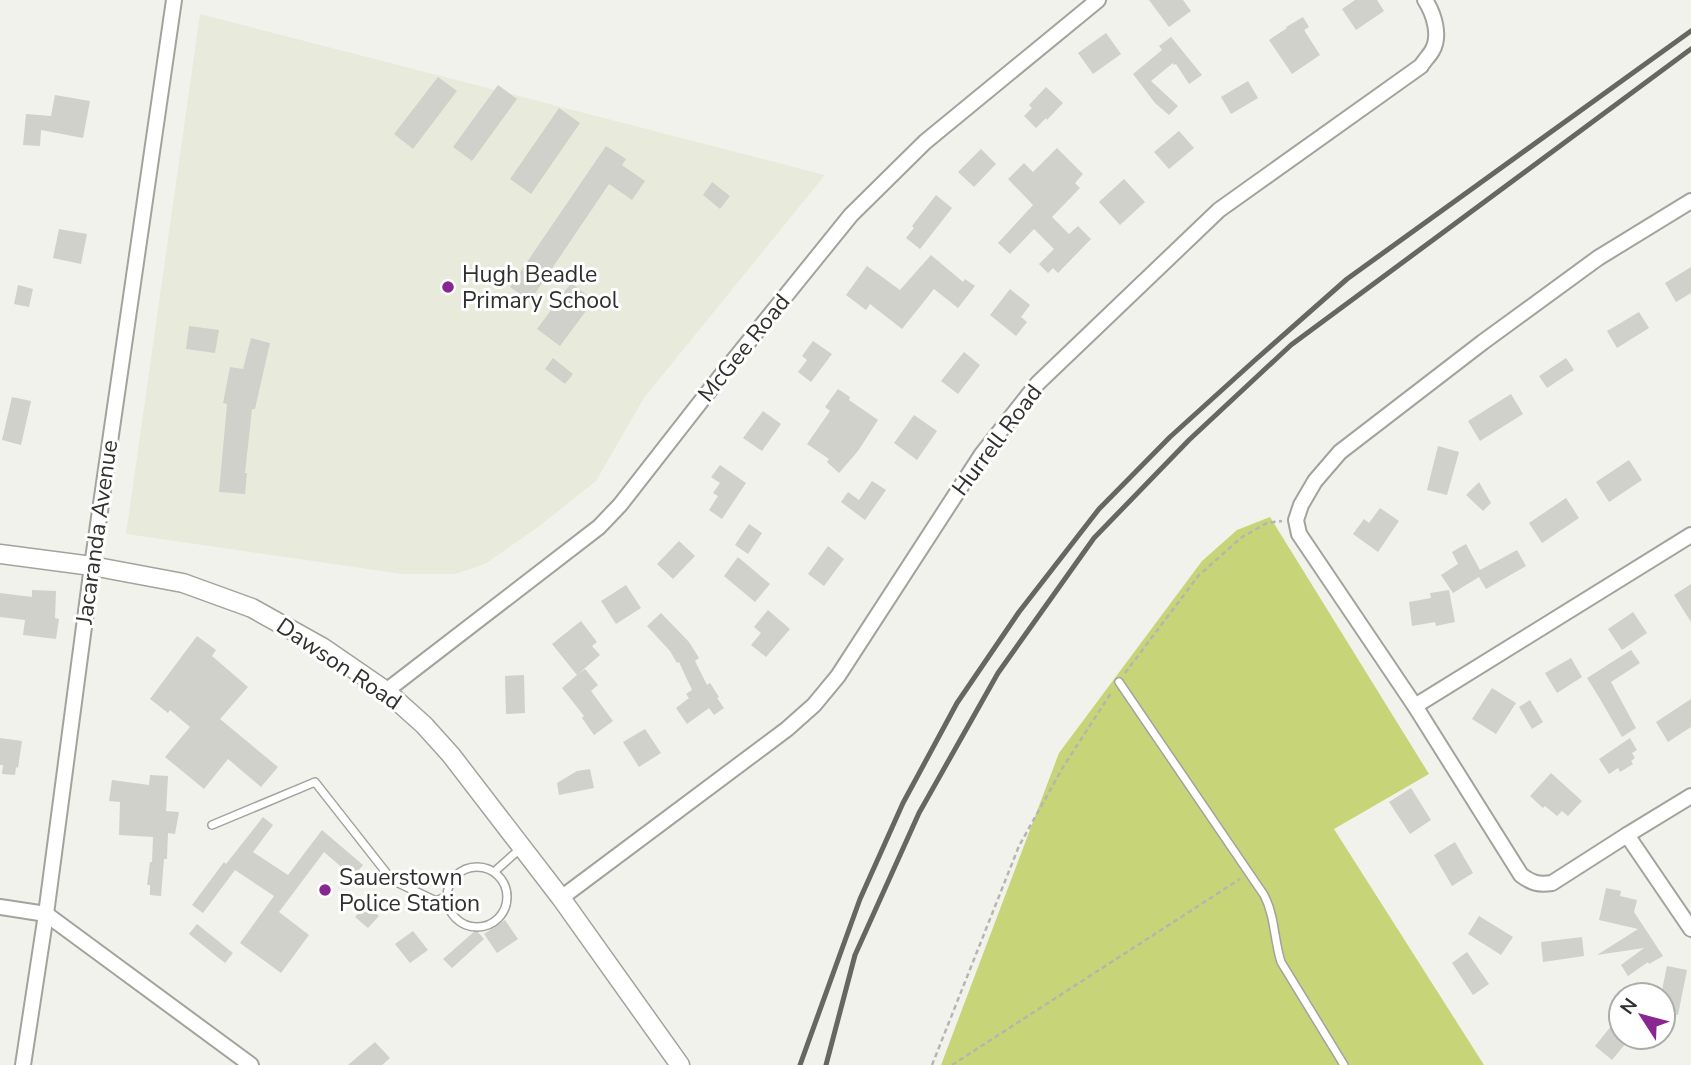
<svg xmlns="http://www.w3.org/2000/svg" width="1691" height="1065" font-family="'Nunito Sans',sans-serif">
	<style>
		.built { fill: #e8ebdc }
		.green { fill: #c8d478 }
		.building { fill: #d0d1ca }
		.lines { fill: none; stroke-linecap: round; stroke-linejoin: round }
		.service-casing { stroke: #a2a39d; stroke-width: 10 }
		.minor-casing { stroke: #a2a39d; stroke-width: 18 }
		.tertiary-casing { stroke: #a2a39d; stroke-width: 21 }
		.path { stroke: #b5b6b0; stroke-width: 2.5; stroke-dasharray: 5 3.5; stroke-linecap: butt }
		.service { stroke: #fff; stroke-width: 7 }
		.minor { stroke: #fff; stroke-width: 14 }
		.tertiary { stroke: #fff; stroke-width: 18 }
		.rail { stroke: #666763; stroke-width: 5 }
		.poi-dot { fill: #892790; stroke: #fff; stroke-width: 2.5 }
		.labels { text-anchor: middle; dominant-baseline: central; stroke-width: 6; stroke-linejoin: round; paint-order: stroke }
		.poi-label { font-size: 23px; fill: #30312e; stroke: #fff; text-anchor: start }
		.street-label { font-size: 23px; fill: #30312e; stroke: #fff }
	</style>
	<rect width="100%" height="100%" fill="#f1f2eb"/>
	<path class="built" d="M200 14 825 175 644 398 596 481 537 528 485 564 455 574H402L126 534Z"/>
	<path class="green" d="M1270 517 1429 774 1334 829 1484 1065H941L1059 753 1202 561 1237 530Z"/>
	<g class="building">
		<path d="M1149 0H1183L1191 11 1169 27Z"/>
		<path d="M1355 0H1377L1384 11 1356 30 1342 9Z"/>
		<path d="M1303 17 1309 27 1304 30 1320 55 1292 74 1269 40 1287 28 1286 27Z"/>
		<path d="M1106 33 1121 54 1093 74 1078 53Z"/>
		<path d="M1171 37 1202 75 1189 84 1176 64 1174 65 1173 63 1151 81 1178 106 1169 115 1155 103 1133 74 1162 50 1159 46Z"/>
		<path d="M438 77 457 91 413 149 394 134Z"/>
		<path d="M1248 81 1258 98 1231 114 1221 97Z"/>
		<path d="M498 85 517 99 472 161 453 147Z"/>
		<path d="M1046 87 1063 103 1047 120 1046 118 1036 128 1024 116 1032 108 1029 105Z"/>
		<path d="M55 95 90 101 83 138 41 130 40 146 23 145 26 114 51 116Z"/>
		<path d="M559 108 580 123 531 194 510 179Z"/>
		<path d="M1179 131 1194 148 1169 169 1154 152Z"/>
		<path d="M606 146 626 159 622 165 645 181 632 200 609 184 530 301 510 287Z"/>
		<path d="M1057 148 1083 174 1075 183 1080 188 1052 217 1069 234 1078 226 1091 239 1058 273 1053 268 1048 273 1039 264 1054 249 1034 229 1010 254 998 243 1033 205 1008 179 1024 163 1033 172Z"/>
		<path d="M981 149 996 164 974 187 958 172Z"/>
		<path d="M1124 179 1145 202 1120 225 1099 202Z"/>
		<path d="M712 182 730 196 720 209 703 195Z"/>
		<path d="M936 195 952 208 920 249 906 238 914 228 912 226Z"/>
		<path d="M59 229 87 234 81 264 53 258Z"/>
		<path d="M931 255 963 282 965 279 975 286 958 308 934 289 902 329 870 304 866 310 846 295 867 266 900 290Z"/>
		<path d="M1691 267V293L1676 302 1665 283Z"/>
		<path d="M571 283 594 300 560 346 537 329Z"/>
		<path d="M18 285 33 289 29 307 14 304Z"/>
		<path d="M1010 289 1030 305 1021 317 1027 322 1016 336 990 315Z"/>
		<path d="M1639 312 1649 328 1617 348 1607 331Z"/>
		<path d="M189 326 219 330 215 353 186 349Z"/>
		<path d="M251 338 270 343 255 409H252L245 473H247L245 494 219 492 227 404 223 403 230 367 243 369Z"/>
		<path d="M813 341 832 354 811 382 798 372 807 360 802 356Z"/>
		<path d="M964 352 980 365 958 394 941 381Z"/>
		<path d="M553 358 573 374 565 384 545 369Z"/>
		<path d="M1566 358 1574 370 1547 388 1539 376Z"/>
		<path d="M838 389 850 397 849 400 878 420 858 451 839 473 827 462 829 459 807 444 830 411 825 407Z"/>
		<path d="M1511 394 1523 414 1480 441 1468 421Z"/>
		<path d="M12 397 31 401 21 445 2 440Z"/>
		<path d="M763 411 781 424 762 451 743 438Z"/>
		<path d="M914 415 937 431 917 460 894 443Z"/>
		<path d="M1438 446 1459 452 1447 495 1427 490Z"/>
		<path d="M1629 460 1642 480 1609 502 1596 482Z"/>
		<path d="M720 465 746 483 722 519 709 510 718 496 713 493 720 483 711 477Z"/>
		<path d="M872 481 886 490 865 520 841 502 848 492 859 500Z"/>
		<path d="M1479 482 1491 503 1483 511 1466 495Z"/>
		<path d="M1566 498 1579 518 1542 543 1529 523Z"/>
		<path d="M1380 508 1399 521 1378 552 1353 534 1364 519 1369 523Z"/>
		<path d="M749 524 762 533 748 554 735 545Z"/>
		<path d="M679 541 695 556 673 579 657 564Z"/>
		<path d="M1466 544 1480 570 1517 550 1526 566 1486 589 1479 577 1453 593 1441 575 1458 564 1452 552Z"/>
		<path d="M828 546 844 559 824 586 808 574Z"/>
		<path d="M738 557 770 584 755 602 724 576Z"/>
		<path d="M1691 584V622L1674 595Z"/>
		<path d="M626 585 641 608 616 624 601 601Z"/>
		<path d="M32 590 56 591 55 618 59 619 56 639 23 635 25 620 0 617V593L32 597Z"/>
		<path d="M1449 590 1455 622 1436 626 1435 622 1412 626 1409 602 1431 598 1430 593Z"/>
		<path d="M768 610 790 629 766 657 751 645 761 633 754 627Z"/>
		<path d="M1633 612 1647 633 1622 650 1608 629Z"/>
		<path d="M661 613 689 642 699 658 695 661 707 685 710 683 719 697 717 698 724 708 714 715 709 708 687 724 676 708 689 698 686 694 692 690 679 662 677 663 670 651 647 626Z"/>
		<path d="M581 621 597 642 592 646 600 655 577 675 585 669 598 685 591 691 613 721 594 735 582 718 584 716 562 688 577 675 552 644Z"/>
		<path d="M197 636 216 650 212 656 248 687 220 719 278 767 261 787 228 759 204 789 165 757 190 727 170 710 168 713 150 699Z"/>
		<path d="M1631 650 1640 663 1611 682 1636 728 1622 737 1600 699 1587 678Z"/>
		<path d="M1571 658 1582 677 1557 693 1545 673Z"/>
		<path d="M524 675 525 713 506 714 505 676Z"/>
		<path d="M1492 688 1516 703 1496 734 1472 719Z"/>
		<path d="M1691 699V727L1668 742 1656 722Z"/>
		<path d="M1530 700 1543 722 1532 729 1519 707Z"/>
		<path d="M645 729 661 753 639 767 623 742Z"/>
		<path d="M0 738 22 741 18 768 16 767 15 775 2 774 3 765H0Z"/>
		<path d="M1630 738 1637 750 1632 753 1635 758 1631 761 1633 764 1620 772 1618 768 1609 774 1599 759Z"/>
		<path d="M590 769 594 788 559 795 557 783 577 771Z"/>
		<path d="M1551 773 1582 801 1568 816 1562 811 1557 816 1545 806 1543 808 1530 796Z"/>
		<path d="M150 775 168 776 166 811 179 812 175 834 168 833 167 859H164L161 896 150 895V885H147L150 862H152L153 837 119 835 120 802 109 801 112 780 149 785Z"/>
		<path d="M1411 788 1431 820 1410 834 1389 802Z"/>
		<path d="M263 817 273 825 253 852 288 875 322 830 363 865 353 877 324 852 279 912 309 935 281 973 240 943 274 896 235 870 203 913 192 905 224 862 226 864Z"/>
		<path d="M1455 842 1473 873 1452 886 1434 855Z"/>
		<path d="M1606 888 1621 891 1620 896 1637 900 1634 912 1663 956 1649 964 1648 962 1628 976 1621 965 1644 948 1597 955 1638 929 1599 920Z"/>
		<path d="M366 905 379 916 368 928 355 917Z"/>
		<path d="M1479 916 1513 937 1501 955 1468 934Z"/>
		<path d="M505 920 518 939 497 953 484 934Z"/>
		<path d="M197 924 233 953 225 963 189 934Z"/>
		<path d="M476 930 484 939 452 968 443 959Z"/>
		<path d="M413 931 428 950 410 963 395 944Z"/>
		<path d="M1582 937 1584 956 1543 962 1541 942Z"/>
		<path d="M1467 952 1489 984 1473 995 1452 963Z"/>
		<path d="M1667 966 1687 970 1678 1015 1663 1012V995H1661Z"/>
		<path d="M1621 1014V1037H1631L1612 1060 1595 1046Z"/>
		<path d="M375 1042 390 1058 382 1065H348Z"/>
	</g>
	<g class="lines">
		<defs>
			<g id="service">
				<path d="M1119 682 1264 895C1275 916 1274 940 1281 962L1344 1065"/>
				<path d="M212 825 315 782 392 880 436 901 447 896"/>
				<circle cx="477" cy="897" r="30"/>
				<path d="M494 872 522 847"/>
			</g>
			<g id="minor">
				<path d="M1691 201 1598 258 1483 342 1340 452 1315 481 1301 505 1296 520 1299 534 1415 706 1521 875C1532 883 1538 885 1552 883L1627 835 1691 929"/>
				<path d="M386 691 599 527 620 505 720 377 851 215 925 142 1098 0"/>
				<path d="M1415 706 1691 535"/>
				<path d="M1627 835 1691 796"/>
				<path d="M561 898 787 729 814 705 838 676 982 454 1038 383 1219 210 1421 66C1424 61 1429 56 1432 51 1441 36 1434 14 1425 0"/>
				<path d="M0 907 46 914 251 1065"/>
				<path d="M23 1065 46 914 92 566 174 0"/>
			</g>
			<path id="tertiary" d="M0 554 92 566 183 583 252 608 322 647 386 691 424 725 451 755 561 898 680 1065"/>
		</defs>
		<use href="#service" class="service-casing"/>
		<use href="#minor" class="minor-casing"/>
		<use href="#tertiary" class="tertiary-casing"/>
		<g class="path">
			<path d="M1125 673 1199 575 1242 537 1267 523 1282 521"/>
			<path d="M932 1065 1019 846 1063 767 1111 693"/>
			<path d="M952 1065 1240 879"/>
		</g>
		<use href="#service" class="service"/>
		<use href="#minor" class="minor"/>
		<use href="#tertiary" class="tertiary"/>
		<g class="rail">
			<path d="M800 1065 860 899 903 803 957 703 1019 612 1099 509 1170 437 1254 361 1347 279 1691 31"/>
			<path d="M826 1065 855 955 919 813 998 673 1094 538 1189 440 1291 345 1691 49"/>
		</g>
	</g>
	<g class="poi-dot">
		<circle cx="448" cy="287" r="7"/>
		<circle cx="325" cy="890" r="7"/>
	</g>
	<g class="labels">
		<g class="poi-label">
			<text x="462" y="274">Hugh Beadle<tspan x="462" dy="26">Primary School</tspan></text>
			<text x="339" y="877">Sauerstown<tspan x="339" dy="26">Police Station</tspan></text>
		</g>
		<g class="street-label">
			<text transform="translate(744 348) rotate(-51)">McGee Road</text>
			<text transform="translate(997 440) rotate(-53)">Hurrell Road</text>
			<text transform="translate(97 532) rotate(-82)">Jacaranda Avenue</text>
			<text transform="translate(339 664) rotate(34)">Dawson Road</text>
		</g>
	</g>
	<g transform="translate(1642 1016) rotate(306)"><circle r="33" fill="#ffffff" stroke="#acadab" stroke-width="2"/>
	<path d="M0-5L12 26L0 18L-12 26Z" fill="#892790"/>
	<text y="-10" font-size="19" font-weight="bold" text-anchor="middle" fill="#30312e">N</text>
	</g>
</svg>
